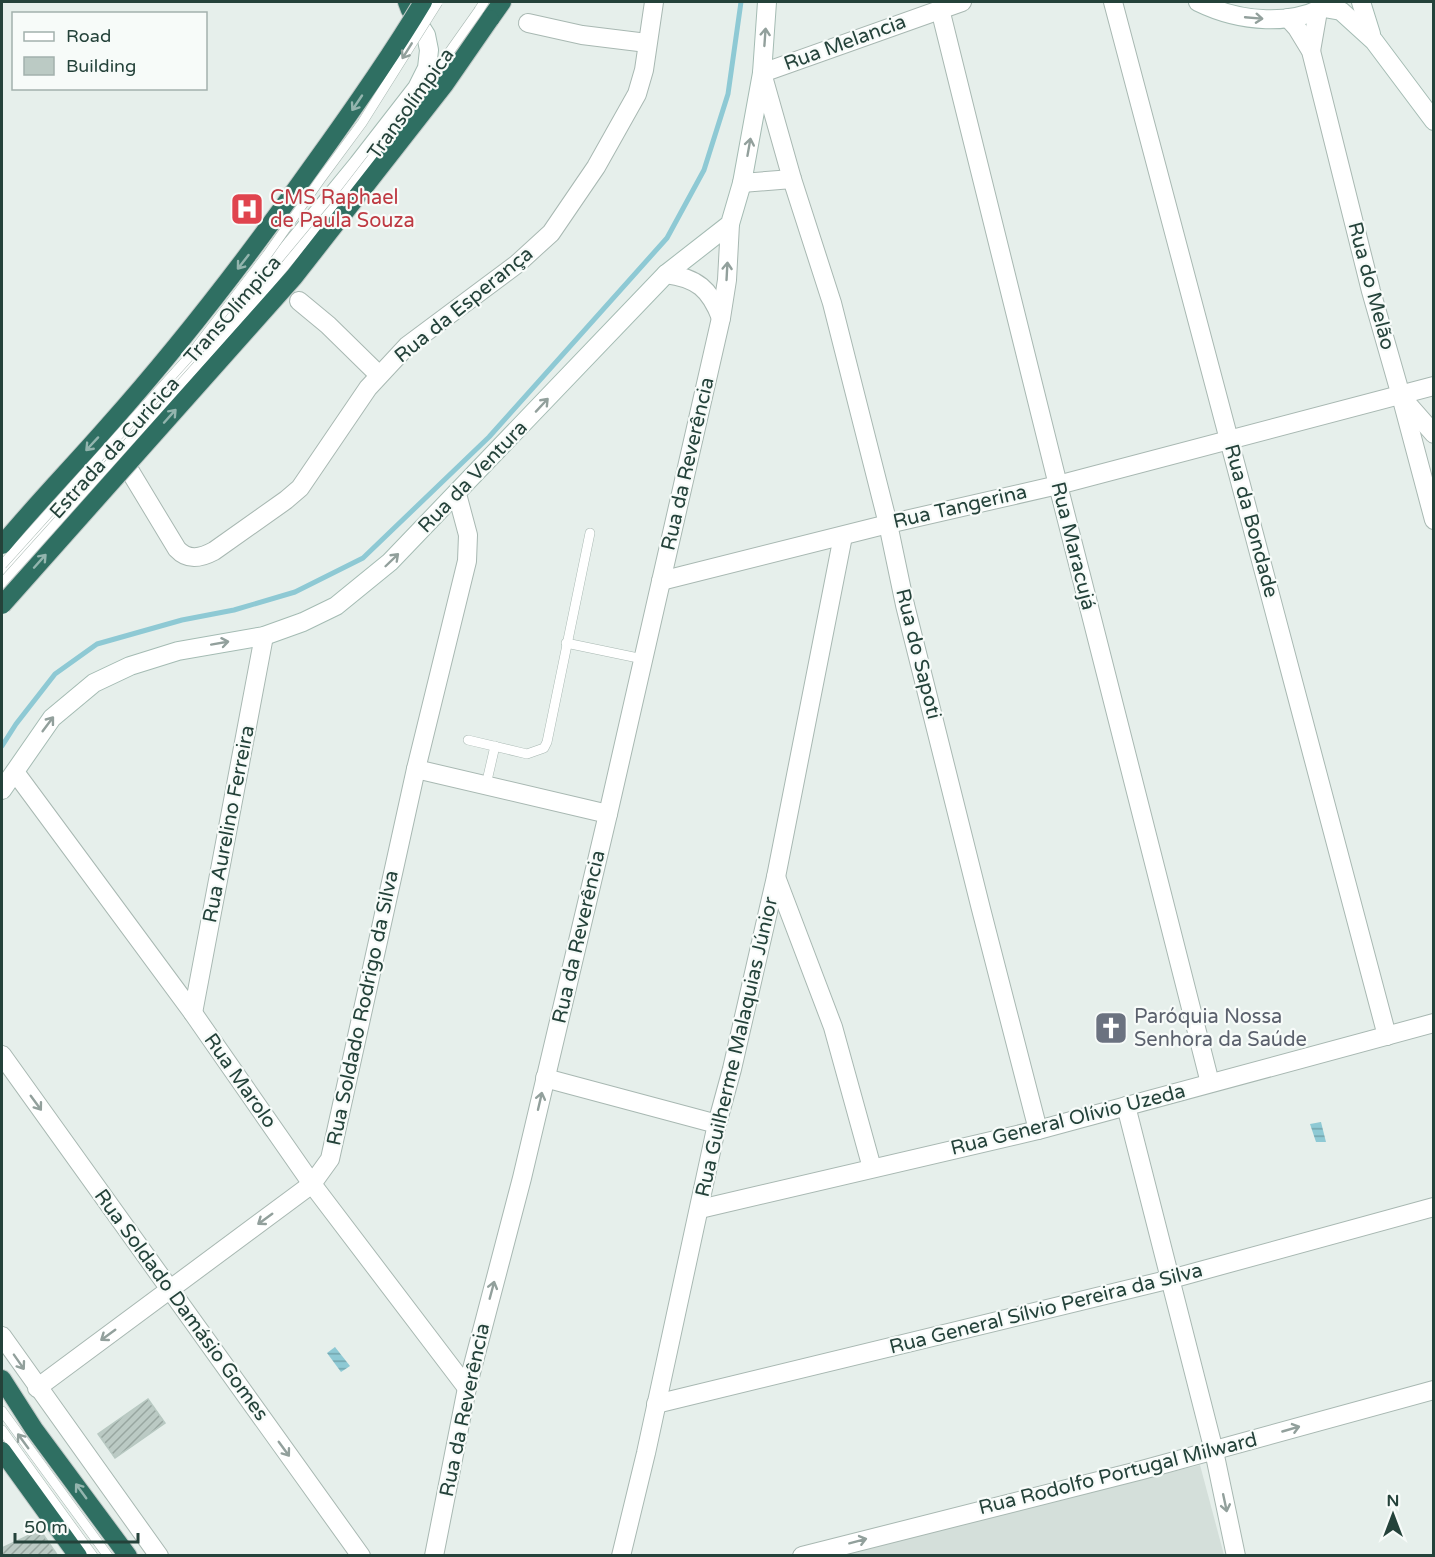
<svg xmlns="http://www.w3.org/2000/svg" width="1435" height="1557" font-family="'Varela Round',sans-serif">
	<style>
		.built { fill: #d4dfda }
		.water { fill: url(#water-rules) }
		.lines { fill: none; stroke-linecap: round; stroke-linejoin: round }
		.stream { stroke: #8ec9d4; stroke-width: 5 }
		.building { fill: url(#building-hatch); stroke: #b8c9c2; stroke-width: 1.5 }
		.lane-casing { stroke: #a8b8b2; stroke-width: 10 }
		.street-casing { stroke: #a8b8b2; stroke-width: 20 }
		.secondary-casing { stroke: #a4bbb3; stroke-width: 20 }
		.highway-casing { stroke: #c2cac8; stroke-width: 20 }
		.lane { stroke: #fff; stroke-width: 9 }
		.street { stroke: #fff; stroke-width: 18 }
		.secondary { stroke: #fff; stroke-width: 18 }
		.highway { stroke: #2f6f62; stroke-width: 18 }
		.lane-bridge-casing { stroke: #a8b8b2; stroke-width: 10; stroke-linecap: butt }
		.highway-bridge-casing { stroke: #c2cac8; stroke-width: 20; stroke-linecap: butt }
		.lane-bridge { stroke: #fff; stroke-width: 9 }
		.highway-bridge { stroke: #2f6f62; stroke-width: 18 }
		.oneway { stroke: #92a09c }
		.oneway2 { stroke: #93b5ae }
		.labels { text-anchor: middle; dominant-baseline: central; stroke-width: 4.5; stroke-linejoin: round; paint-order: stroke }
		.street-label { font-size: 20px; fill: #24423a; stroke: #f7fbf9 }
		.health-label { font-size: 20px; fill: #be3a42; stroke: #f7fbf9; text-anchor: start }
		.worship-label { font-size: 20px; fill: #5b616d; stroke: #f7fbf9; text-anchor: start }
	</style>
	<defs>
		<pattern id="water-rules" width="6" height="5" patternUnits="userSpaceOnUse" patternTransform="scale(1.5)"><rect width="6" height="5" fill="#8ec9d4"/><path d="M0 2.5h6" fill="none" stroke="#74a5ad"/></pattern>
		<pattern id="building-hatch" width="6" height="6" patternUnits="userSpaceOnUse" patternTransform="scale(1.5)"><rect width="6" height="6" fill="#bbcac4"/><path d="M-1 1l2-2M0 6l6-6M5 7l2-2" fill="none" stroke="#98a6a0"/></pattern>
	</defs>
	<rect width="100%" height="100%" fill="#e6efeb"/>
	<path class="built" d="M1200 1465 1224 1555 830 1556Z"/>
	<g class="water">
		<path d="M1321 1122 1326 1142H1316L1310 1124Z"/>
		<path d="M335 1347 350 1366 341 1372 327 1353Z"/>
	</g>
	<g class="lines">
		<path class="stream" d="M2 746 16 724 55 674 97 644 182 620 234 610 295 592 363 558 489 437 667 238 704 170 728 94 741 2"/>
	</g>
	<g class="building">
		<path d="M148 1399 165 1423 115 1458 98 1434Z"/>
		<path d="M40 1530 58 1556H2V1548Z"/>
	</g>
	<g class="lines">
		<defs>
			<g id="lane">
				<path d="M479 10 484 2"/>
				<path d="M566 643 643 659"/>
				<path d="M468 740 527 754 544 748 547 742 590 533"/>
				<path d="M486 785 495 746"/>
				<path d="M2 1411 108 1556"/>
				<path d="M2 1430 93 1556"/>
			</g>
			<g id="street">
				<path d="M962 2 762 73 792 179 832 303 888 524 905 605 981 909 1038 1130"/>
				<path d="M1113 2 1387 1036"/>
				<path d="M940 9 1058 485 1210 1083"/>
				<path d="M1288 18 1297 28 1311 51 1371 291 1401 396 1434 520"/>
				<path d="M528 23 582 35 647 43"/>
				<path d="M1311 51 1318 11"/>
				<path d="M742 183 792 179"/>
				<path d="M666 274C697 278 710 289 721 318"/>
				<path d="M299 301 328 325 379 375"/>
				<path d="M1405 401 1434 434"/>
				<path d="M119 453 177 549C188 561 201 558 214 551L286 500 300 488 368 388 407 346 517 264 551 233 596 167 637 94 644 70 654 2"/>
				<path d="M661 581 888 524 1058 485 1434 386"/>
				<path d="M416 769 608 814"/>
				<path d="M15 772 193 1013 312 1184 467 1388"/>
				<path d="M776 877 833 1027 872 1168"/>
				<path d="M193 1013 264 636"/>
				<path d="M2 1055 361 1556"/>
				<path d="M545 1078 717 1124"/>
				<path d="M1126 1106 1214 1451 1236 1556"/>
				<path d="M700 1209 1038 1130 1434 1023"/>
				<path d="M2 1336 159 1556"/>
				<path d="M37 1388 312 1184 330 1159 416 769 467 561 468 535 457 494"/>
				<path d="M656 1404 1171 1279 1434 1207"/>
				<path d="M434 1556 467 1388 522 1178 608 814 721 318 727 280 730 224"/>
				<path d="M621 1556 646 1453 717 1124 732 1069 776 877 843 536"/>
				<path d="M802 1556 1142 1470 1434 1390"/>
			</g>
			<g id="secondary">
				<path d="M1198 2C1239 22 1293 28 1333 2"/>
				<path d="M1361 2 1371 34"/>
				<path d="M1324 8 1341 11 1374 41 1434 121"/>
				<path d="M2 574 240 308 358 164 417 88 427 68 429 50 426 35 412 13"/>
				<path d="M2 790 52 718 94 683 130 666 178 651 264 636 303 622 336 606 390 562 666 274 730 224 742 183 762 73 767 2"/>
			</g>
			<g id="highway">
				<path d="M407 2 410 10"/>
				<path d="M490 19 502 2"/>
				<path d="M2 1379 34 1429 128 1556"/>
				<path d="M2 1451 78 1556"/>
			</g>
		</defs>
		<use href="#lane" class="lane-casing"/>
		<use href="#street" class="street-casing"/>
		<use href="#secondary" class="secondary-casing"/>
		<use href="#highway" class="highway-casing"/>
		<use href="#lane" class="lane"/>
		<use href="#street" class="street"/>
		<use href="#secondary" class="secondary"/>
		<use href="#highway" class="highway"/>
		<defs>
			<g id="lane-bridge">
				<path d="M2 565 188 358 267 255 320 180 362 123 438 2"/>
				<path d="M2 583 265 290 338 202 402 119 479 10"/>
			</g>
			<g id="highway-bridge">
				<path d="M2 545C36 504 73 466 108 426 181 344 248 257 311 168 350 114 389 59 423 2"/>
				<path d="M2 605 294 277 445 84 490 19"/>
			</g>
		</defs>
		<use href="#lane-bridge" class="lane-bridge-casing"/>
		<use href="#highway-bridge" class="highway-bridge-casing"/>
		<use href="#lane-bridge" class="lane-bridge"/>
		<use href="#highway-bridge" class="highway-bridge"/>
	</g>
	<defs><path id="oneway-shaft" d="M-6 0H5M1.5-3L5.5 0L1.5 3" fill="none" stroke-width="1.6" stroke-linecap="round" stroke-linejoin="round" transform="scale(1.5)"/></defs>
	<g class="oneway">
		<use href="#oneway-shaft" transform="translate(1254 18) rotate(5)"/>
		<use href="#oneway-shaft" transform="translate(765 37) rotate(-86)"/>
		<use href="#oneway-shaft" transform="translate(407 51) rotate(122)"/>
		<use href="#oneway-shaft" transform="translate(749 147) rotate(-80)"/>
		<use href="#oneway-shaft" transform="translate(727 271) rotate(-87)"/>
		<use href="#oneway-shaft" transform="translate(542 405) rotate(-47)"/>
		<use href="#oneway-shaft" transform="translate(392 560) rotate(-44)"/>
		<use href="#oneway-shaft" transform="translate(220 643) rotate(-10)"/>
		<use href="#oneway-shaft" transform="translate(48 724) rotate(-53)"/>
		<use href="#oneway-shaft" transform="translate(540 1101) rotate(-77)"/>
		<use href="#oneway-shaft" transform="translate(36 1103) rotate(54)"/>
		<use href="#oneway-shaft" transform="translate(265 1219) rotate(144)"/>
		<use href="#oneway-shaft" transform="translate(492 1290) rotate(-75)"/>
		<use href="#oneway-shaft" transform="translate(108 1335) rotate(144)"/>
		<use href="#oneway-shaft" transform="translate(19 1362) rotate(55)"/>
		<use href="#oneway-shaft" transform="translate(1291 1429) rotate(-16)"/>
		<use href="#oneway-shaft" transform="translate(23 1441) rotate(-126)"/>
		<use href="#oneway-shaft" transform="translate(284 1449) rotate(54)"/>
		<use href="#oneway-shaft" transform="translate(1225 1503) rotate(78)"/>
		<use href="#oneway-shaft" transform="translate(858 1541) rotate(-15)"/>
	</g>
	<g class="oneway2">
		<use href="#oneway-shaft" transform="translate(357 103) rotate(124)"/>
		<use href="#oneway-shaft" transform="translate(243 262) rotate(128)"/>
		<use href="#oneway-shaft" transform="translate(170 416) rotate(-48)"/>
		<use href="#oneway-shaft" transform="translate(92 444) rotate(133)"/>
		<use href="#oneway-shaft" transform="translate(40 561) rotate(-48)"/>
		<use href="#oneway-shaft" transform="translate(81 1491) rotate(-126)"/>
	</g>
	<defs>
		<symbol id="hospital-square" viewBox="-11 -11 22 22"><rect x="-9" y="-9" width="18" height="18" rx="4" fill="#e0444e" stroke="#f7fbf9"/><path d="M-5-5h3v3.5h4V-5h3V5h-3V1.5h-4V5h-3Z" fill="#fff"/></symbol>
		<symbol id="church-square" viewBox="-11 -11 22 22"><rect x="-9" y="-9" width="18" height="18" rx="4" fill="#6b7280" stroke="#f7fbf9"/><path d="M-1.2-6h2.4v3.5h3.3v2.4h-3.3V6h-2.4V-.1h-3.3v-2.4h3.3Z" fill="#fff"/></symbol>
	</defs>
	<g fill-rule="evenodd">
		<use href="#hospital-square" x="228" y="190" width="38" height="38"/>
		<use href="#church-square" x="1092" y="1009" width="38" height="38"/>
	</g>
	<g class="labels">
		<g class="street-label">
			<text transform="translate(845 43) rotate(-20)">Rua Melancia</text>
			<text transform="translate(411 104) rotate(-54)">Transolímpica</text>
			<text transform="translate(1371 286) rotate(75)">Rua do Melão</text>
			<text transform="translate(464 305) rotate(-39)">Rua da Esperança</text>
			<text transform="translate(233 310) rotate(-49)">TransOlímpica</text>
			<text transform="translate(115 448) rotate(-48)">Estrada da Curicica</text>
			<text transform="translate(688 464) rotate(-77)">Rua da Reverência</text>
			<text transform="translate(473 477) rotate(-46)">Rua da Ventura</text>
			<text transform="translate(960 507) rotate(-13)">Rua Tangerina</text>
			<text transform="translate(1251 521) rotate(75)">Rua da Bondade</text>
			<text transform="translate(1073 546) rotate(76)">Rua Maracujá</text>
			<text transform="translate(918 654) rotate(76)">Rua do Sapoti</text>
			<text transform="translate(229 824) rotate(-79)">Rua Aurelino Ferreira</text>
			<text transform="translate(579 937) rotate(-77)">Rua da Reverência</text>
			<text transform="translate(363 1008) rotate(-78)">Rua Soldado Rodrigo da Silva</text>
			<text transform="translate(737 1047) rotate(-77)">Rua Guilherme Malaquias Júnior</text>
			<text transform="translate(240 1081) rotate(55)">Rua Marolo</text>
			<text transform="translate(1068 1120) rotate(-14)">Rua General Olívio Uzeda</text>
			<text transform="translate(181 1305) rotate(54)">Rua Soldado Damásio Gomes</text>
			<text transform="translate(1046 1309) rotate(-14)">Rua General Sílvio Pereira da Silva</text>
			<text transform="translate(465 1410) rotate(-78)">Rua da Reverência</text>
			<text transform="translate(1118 1474) rotate(-14)">Rua Rodolfo Portugal Milward</text>
		</g>
		<g class="health-label">
			<text x="270" y="198">CMS Raphael<tspan x="270" dy="23">de Paula Souza</tspan></text>
		</g>
		<g class="worship-label">
			<text x="1134" y="1017">Paróquia Nossa<tspan x="1134" dy="23">Senhora da Saúde</tspan></text>
		</g>
	</g>
	<rect width="1435" height="1557" fill="none" stroke="#24423a" stroke-width="6"/>
	<rect x="12" y="12" width="195" height="78" fill="#f7fbf9" stroke="#a3b1ad" stroke-width="1.5"/>
	<rect x="24" y="32" width="30" height="9" fill="#ffffff" stroke="#a3b1ad" stroke-width="1.5"/>
	<text x="66" y="42" font-size="18" fill="#24423a">Road</text>
	<rect x="24" y="57" width="30" height="18" fill="#bbcac4" stroke="#a3b1ad" stroke-width="1.5"/>
	<text x="66" y="72" font-size="18" fill="#24423a">Building</text>
	<g transform="translate(1393 1515)" stroke="#f7fbf9" stroke-width="4.5" paint-order="stroke">
	<path d="M0-4.5L10 22L0 15L-10 22Z" fill="#24423a"/>
	<text y="-9" font-size="16" font-weight="bold" text-anchor="middle" fill="#24423a">N</text>
	</g>
	<path d="M15 1533v9h123v-9" fill="none" stroke="#24423a" stroke-width="3"/>
	<text x="24" y="1533" font-size="18" fill="#24423a" stroke="#f7fbf9" stroke-width="4.5" paint-order="stroke">50 m</text>
</svg>
